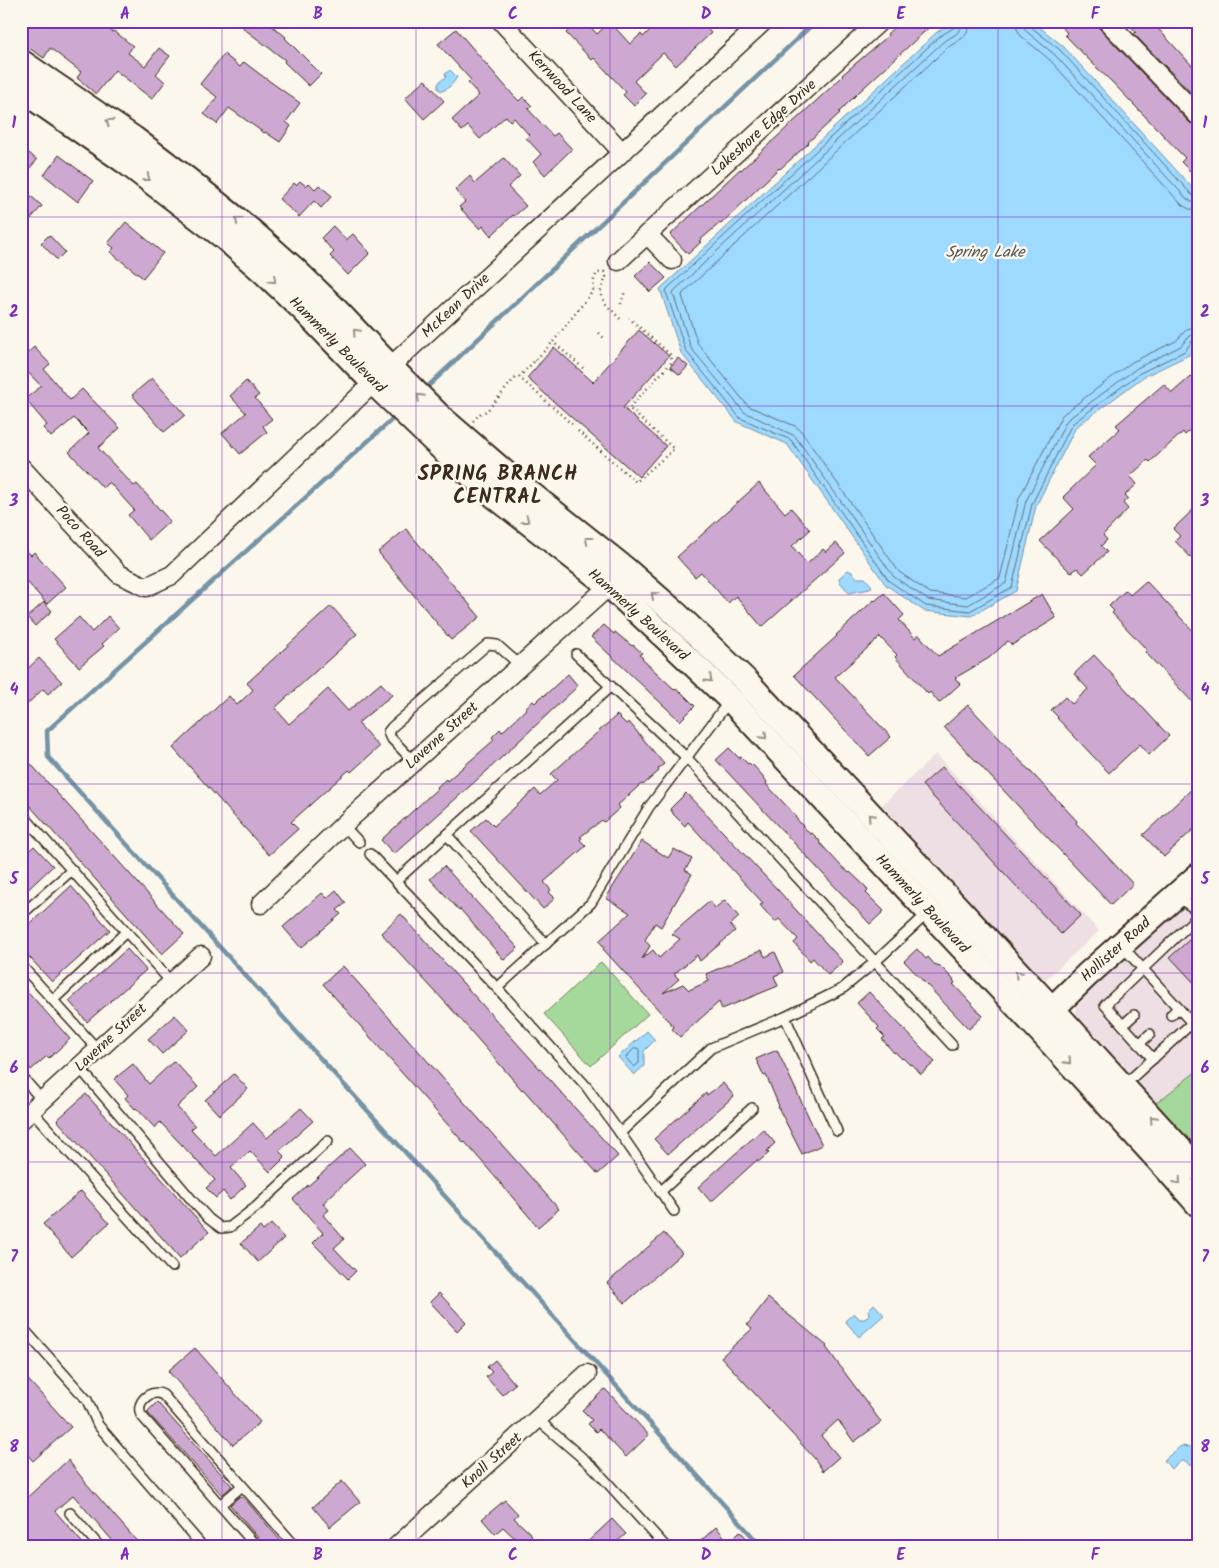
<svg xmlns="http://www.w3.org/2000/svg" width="1219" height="1568" font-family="Kalam,sans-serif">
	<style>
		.built { fill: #eddfe4 }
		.green { fill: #a5d99b; stroke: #70825c }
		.water { fill: #9ed9ff; stroke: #7693a5 }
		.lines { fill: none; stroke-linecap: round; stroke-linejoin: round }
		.shore { stroke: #637078; stroke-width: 1 }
		.stream { stroke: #7693a5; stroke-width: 4.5 }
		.building { fill: #cda8d1; stroke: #3b2a1e }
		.lane-casing { stroke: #3b2a1e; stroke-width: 12 }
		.street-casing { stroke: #3b2a1e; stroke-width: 21 }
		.secondary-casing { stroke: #3b2a1e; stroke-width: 28 }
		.path { stroke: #3b2a1e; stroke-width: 2.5; stroke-dasharray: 1 4; stroke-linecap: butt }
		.lane { stroke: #fbf7ec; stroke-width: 9 }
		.street { stroke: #fbf7ec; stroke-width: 18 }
		.secondary { stroke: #fbf7ec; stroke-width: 24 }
		.oneway { stroke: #9b9085 }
		.grid { fill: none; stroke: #7b2cbf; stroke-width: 1; stroke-opacity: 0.55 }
		.labels { text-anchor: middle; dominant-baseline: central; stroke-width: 5; stroke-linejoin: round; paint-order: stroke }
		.street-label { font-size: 15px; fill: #3b2a1e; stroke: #fbf7ec }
		.water-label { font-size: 16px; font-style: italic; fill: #545656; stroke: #fbf7ec }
		.district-label { font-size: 20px; font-weight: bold; letter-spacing: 1px; fill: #3b2a1e; stroke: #fbf7ec }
		.neatline { fill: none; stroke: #7b2cbf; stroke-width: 2 }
		.grid-label { font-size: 16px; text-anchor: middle; font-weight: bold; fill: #7b2cbf }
	</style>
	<rect width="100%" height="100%" fill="#fbf7ec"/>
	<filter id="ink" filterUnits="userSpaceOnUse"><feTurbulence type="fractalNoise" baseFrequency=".02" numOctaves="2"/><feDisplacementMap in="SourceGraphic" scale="10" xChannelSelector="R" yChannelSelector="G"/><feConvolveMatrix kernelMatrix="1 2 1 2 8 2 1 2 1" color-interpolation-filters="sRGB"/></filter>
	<g filter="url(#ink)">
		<g class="built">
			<path d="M936 754 1099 931 1044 981 882 805Z"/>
			<path d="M1194 892 1198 895V1070L1154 1105 1075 1020 1076 1007 1105 972Z"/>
		</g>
		<g class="green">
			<path d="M601 962 648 1014 591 1066 544 1014Z"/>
			<path d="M1198 1070V1153L1154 1105Z"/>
		</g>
		<g class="water">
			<path d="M955 21H1032L1063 46 1198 194V342L1189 355 1143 377 1076 427 1036 506 1016 591 971 616 924 611 886 585 787 444 737 422 681 353 660 289 937 32Z"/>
			<path d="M450 70 457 77C454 83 448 89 442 91L438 89C437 81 441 81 446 77L445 74Z"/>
			<path d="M848 570 852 572 857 578H865L872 586 870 589 849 593 840 582 839 578Z"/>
			<path d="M647 1031 655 1040 644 1051V1066L634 1075 618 1057Z"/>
			<path d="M874 1304 884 1315 859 1337 845 1321 854 1313 860 1319H865L869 1315 868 1310Z"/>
			<path d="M1193 1445H1196L1198 1447V1460L1190 1466 1186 1461H1181L1171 1469 1164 1460 1181 1446 1190 1447Z"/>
		</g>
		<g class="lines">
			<g class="shore">
				<path d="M957 21 955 27 940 36 667 289 666 292 686 351 740 418 791 440 889 581 926 606 970 611 1012 587 1032 504 1072 424 1140 373 1185 351 1192 341 1198 340"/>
				<path d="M963 21C962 33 953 36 944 41L674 291 673 293 691 348 744 412 795 436 894 577 928 600 968 605 1006 583 1026 501 1067 420 1137 368 1181 346 1189 336 1198 334"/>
				<path d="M970 21C970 36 960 40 948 47L683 293 682 296 698 344 748 406 795 426 801 431 899 572 930 593 966 597 1000 578 1019 498 1062 415 1132 362 1176 341 1187 329 1198 326"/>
				<path d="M1016 21 1017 29 1021 36 1050 60 1182 205 1189 209 1198 210"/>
				<path d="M1023 21 1024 27 1026 31 1055 55 1187 199 1192 202 1198 203"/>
				<path d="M1029 21 1031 27 1060 50 1192 195 1198 197"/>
				<path d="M635 1048H637L639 1049V1063L634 1067 626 1058Z"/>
			</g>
			<g class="stream">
				<path d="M424 390 816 21"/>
				<path d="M398 414 47 731 48 757 762 1547"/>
			</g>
		</g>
		<g class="building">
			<path d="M21 21H98L112 32 114 31 133 46 128 53 145 66 159 48 170 56 156 74 165 82 152 99 115 70 96 94 77 78 81 72 50 48 44 58 21 43Z"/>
			<path d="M248 21H266L286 37 285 38 321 74 309 86 284 62 285 60 243 28Z"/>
			<path d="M578 21H585L597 34 610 22 630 44 641 34 643 37 659 21H700L711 33 676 66 663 53 634 81 646 94 634 106 623 95 626 92 594 58 592 60 566 33Z"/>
			<path d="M901 21H936L860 91 839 112 840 113 808 142 809 143 780 169 779 168 721 224 720 223 699 241 701 242 688 254 670 235 740 169 741 170 829 89 843 76 842 75 888 36 887 34Z"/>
			<path d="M1057 21H1095L1099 28 1190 123 1198 126V179L1181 162 1185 158 1112 82 1096 67 1065 35 1067 33Z"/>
			<path d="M1126 21H1151L1198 72V100L1134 34 1136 32Z"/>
			<path d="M456 29 513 95 519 101 523 97 532 106 528 109 553 136 557 133 572 149 545 175 533 162 541 154 526 138 529 135 514 118 510 121 506 116 480 139 468 126 462 131 452 120 479 95 468 83 471 80 438 44Z"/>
			<path d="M224 54 240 67 244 62 257 72 300 103 286 122 291 126 280 142 265 132 264 133 229 108 217 124 204 114 217 97 200 84Z"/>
			<path d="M425 80 444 101 424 119 405 98Z"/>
			<path d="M21 146 37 160 21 178Z"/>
			<path d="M59 155 93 181 78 202 44 175Z"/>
			<path d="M504 158 520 176 508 187 526 206 514 216 513 215 491 236 483 226 480 229 459 207 465 202 455 190 470 176 475 183Z"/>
			<path d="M300 181 306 186 309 183 315 189 319 185 332 196 321 208 314 201 299 217 279 199 294 183 296 185Z"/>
			<path d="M21 187 42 206 28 222 21 216Z"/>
			<path d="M126 222 163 253 143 278 110 252 114 248 108 243Z"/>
			<path d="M333 226 346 240 353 234 370 253 348 275 330 256 334 252 321 238Z"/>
			<path d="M49 235 65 252 57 260 41 243Z"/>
			<path d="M650 262 666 278 650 292 635 276Z"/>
			<path d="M639 330 669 356 623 408 666 446 639 477 527 378 554 347 593 382Z"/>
			<path d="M34 347 50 364 44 369 70 400 82 389 120 428 98 448 134 486 137 484 170 521 149 540 128 515 134 510 109 482 103 488 69 452 89 433 74 418 51 437 43 428 47 425 25 399 41 386 21 365V359Z"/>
			<path d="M678 358 688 366 680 375 670 367Z"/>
			<path d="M1198 370V423L1185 435 1183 432 1150 462 1148 460 1130 476 1137 484 1125 495 1128 498 1123 503 1128 509 1103 535 1107 540 1101 546 1107 552 1083 574 1077 568 1071 573 1040 541 1074 509 1063 497 1096 465 1088 457 1120 429 1116 425 1164 384 1172 393Z"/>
			<path d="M152 378 185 415 164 432 132 395Z"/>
			<path d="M246 381 259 395 255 398 272 419 263 426 267 432 240 454 222 433 246 413 230 396Z"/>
			<path d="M759 483 785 513 791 508 810 530 792 546 807 564 823 549 826 552 836 543 845 553 762 627 736 596 728 603 701 572 695 577 677 557Z"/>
			<path d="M1198 505V565L1175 541 1180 536 1173 529Z"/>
			<path d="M406 529 480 617 451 640 378 552Z"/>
			<path d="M21 545 31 555 34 552 66 587 47 604 21 575Z"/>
			<path d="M1146 581 1198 636V708L1145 652 1147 650 1112 613 1114 611 1109 606 1126 590 1130 595Z"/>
			<path d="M884 593 904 615 899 620 915 638 918 634 938 656 1042 594 1056 618 1012 645 1008 641 989 658 955 678 960 684 939 703 930 692 928 694 895 657 897 655 880 637 835 677 891 737 869 756 794 675 837 636 836 635 874 600 875 601Z"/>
			<path d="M44 602 52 611 35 626 27 617Z"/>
			<path d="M331 606 357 634 275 708 289 724 328 689 348 711 381 683 392 695 358 723 379 747 351 772 349 770 291 822 298 829 269 855 173 748 229 696 237 705 253 690 247 683Z"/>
			<path d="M108 616 119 628 102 644 104 646 79 667 54 639 79 617 92 632Z"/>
			<path d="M604 625 614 634 615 632 632 646 633 645 642 653 639 655 643 658 642 659 674 689 675 688 681 693V692L695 706 680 721 591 637Z"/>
			<path d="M1094 655 1169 736 1149 755 1140 744 1109 773 1057 718 1058 717 1051 710 1065 697 1072 704 1088 689 1074 674Z"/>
			<path d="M39 658 62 682 48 694 43 689 21 710V675Z"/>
			<path d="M568 674 578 686 488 770 394 854 381 840 438 788 437 787 446 779 447 781 494 740 492 737 500 729 502 732 526 709 525 708 533 701 535 703 543 695 544 696Z"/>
			<path d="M968 705 1077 821 1076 823 1133 884 1111 905 944 727Z"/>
			<path d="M617 715 626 724 629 722 664 764 658 769 659 771 643 785 641 784 618 805 620 808 604 822 602 820 580 837 582 838 580 840 586 846 544 882 551 890 549 892 555 898 543 909 471 831 486 818 494 826 535 789 540 795 557 780 551 774Z"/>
			<path d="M729 748 739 758 741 757 748 764 749 763 751 765 752 764 762 775 767 782 766 784 796 816 795 817 810 834 812 833 820 841 819 842 841 866 849 873 850 872 866 887 868 891 866 893 884 911 870 924 716 760Z"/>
			<path d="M21 753 184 934 162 954 21 796Z"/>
			<path d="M942 767 1081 915 1061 934 922 785Z"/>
			<path d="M1198 783V825L1164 857 1143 835Z"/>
			<path d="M686 793 778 890 843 962 828 975 813 958 810 961 794 943 798 939 779 919 775 922 766 912 760 905 763 903 688 822 685 826 673 814V813L670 809Z"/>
			<path d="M642 841 668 858 674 849 692 859 685 870 692 874 661 927 655 923 645 940 650 946 642 959 653 950 659 958 680 939 672 934 710 901 715 908 725 900 739 917 730 925 735 931 700 961 697 955 674 974 679 979 663 993 683 984 689 990 709 981 706 974 762 950 765 957 775 952 784 972 774 976 778 986 722 1009 719 1002 680 1037 672 1029 674 1027 603 949 604 947 599 941 630 913 606 898Z"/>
			<path d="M34 846 53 866 21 896V858Z"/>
			<path d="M444 866 518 948 504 960 460 909 459 910 430 879Z"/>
			<path d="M71 886 110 930 52 982 21 948V932Z"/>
			<path d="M336 890 346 903 337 910 341 914 301 948 283 927 322 893 327 898Z"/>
			<path d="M401 914 618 1156 598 1174 523 1089 522 1090 456 1014 381 933Z"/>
			<path d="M1198 932V987L1170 957Z"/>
			<path d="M127 949 146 970 87 1022 69 1001Z"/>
			<path d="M917 949 926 959 928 957 935 965 936 964 938 966 939 965 952 978 955 983 953 984 983 1016 969 1029 904 961Z"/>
			<path d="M343 966 559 1209 538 1227 465 1142 464 1143 323 984Z"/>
			<path d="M21 984 70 1039 49 1058 47 1056 31 1070 21 1058Z"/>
			<path d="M869 992 935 1062 921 1074 912 1064 910 1065 903 1058 902 1059 895 1052 894 1053 882 1039 885 1037 877 1029 879 1027 857 1003Z"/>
			<path d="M175 1015 189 1030 162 1054 148 1039Z"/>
			<path d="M777 1050 822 1145 802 1154 778 1107 779 1106 766 1075 764 1076 756 1059Z"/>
			<path d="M174 1061 198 1087 177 1107 195 1126 191 1129 216 1156 253 1123 267 1138 301 1108 313 1121 279 1151 285 1157 270 1172 250 1151 231 1168 246 1185 230 1200 223 1191 216 1198 206 1188 215 1180 160 1122 155 1128 136 1108 135 1109 125 1098 128 1095 114 1079 133 1064 149 1084Z"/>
			<path d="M234 1074 248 1089 219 1115 205 1100Z"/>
			<path d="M723 1083 734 1096 668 1154 654 1139 706 1093 707 1095Z"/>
			<path d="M86 1094 209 1232 180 1258 57 1120Z"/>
			<path d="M763 1129 775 1143 767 1151 769 1153 758 1162 757 1160 711 1202 698 1187Z"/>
			<path d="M350 1148 365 1164 323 1203 329 1210 323 1215 344 1239 334 1248 356 1271 348 1279 313 1243 323 1233 293 1199 308 1185V1186Z"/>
			<path d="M81 1191 109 1223 71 1257 43 1224Z"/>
			<path d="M271 1224 284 1238 258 1262 241 1243 260 1227 263 1231Z"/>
			<path d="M664 1233 682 1253 625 1303 607 1283Z"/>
			<path d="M439 1293 466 1322 457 1331 430 1302Z"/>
			<path d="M768 1298 827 1346 826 1347 881 1422 854 1442 838 1420 821 1436 839 1457 823 1471 815 1459 721 1357 752 1329 747 1325Z"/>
			<path d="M195 1348 260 1422 233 1445 168 1371Z"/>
			<path d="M495 1360 515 1384 502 1395 486 1377 492 1372 487 1367Z"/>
			<path d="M21 1372 71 1427 33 1461 21 1448Z"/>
			<path d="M605 1389 649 1435 626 1457 599 1429 596 1432 588 1424 592 1420 582 1410Z"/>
			<path d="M157 1402 232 1486 222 1495 147 1412Z"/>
			<path d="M68 1460 86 1483 142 1547H118L73 1495 55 1511 86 1547H21V1503Z"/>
			<path d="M342 1481 360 1502 330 1527 313 1507Z"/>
			<path d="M240 1496 244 1498 286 1547H266L230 1505Z"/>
			<path d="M505 1500 518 1514 514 1518 532 1535 522 1545 503 1527 495 1534 482 1519Z"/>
			<path d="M612 1519 626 1534 611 1547H582Z"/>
			<path d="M716 1527 729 1542 740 1531 755 1547H694Z"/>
		</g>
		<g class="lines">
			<defs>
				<g id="lane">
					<path d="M576 654 686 757 952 1045"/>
					<path d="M414 762 390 737 388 732 392 727 488 644 497 645 521 666"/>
					<path d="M21 813 171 982"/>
					<path d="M343 825 359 842"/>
					<path d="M447 835 546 944"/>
					<path d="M370 854 497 988 586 1086 620 1133 674 1211"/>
					<path d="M396 881 611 686"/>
					<path d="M1176 896 1198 911"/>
					<path d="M21 915 72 870"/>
					<path d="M1122 946 1192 1023 1123 1086"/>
					<path d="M21 965 98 1050"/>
					<path d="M497 988 591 903 649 807 730 700"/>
					<path d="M53 1000 126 932"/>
					<path d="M1171 1015 1178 1008"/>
					<path d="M785 1017 837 1131"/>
					<path d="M1123 1025 1134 1015"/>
					<path d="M1139 1044 1150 1034"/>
					<path d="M1153 1059 1105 1005 1198 916"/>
					<path d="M79 1067 197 1206 209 1219 221 1228 230 1227 256 1207 328 1141"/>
					<path d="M21 1076 43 1101"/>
					<path d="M32 1111 172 1267"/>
					<path d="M620 1133 711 1048 785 1017 842 989 875 962 928 913"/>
					<path d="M660 1192 752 1108"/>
					<path d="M21 1326 87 1400 98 1425 203 1547"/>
					<path d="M537 1419 594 1468 666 1547"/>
					<path d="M220 1505 242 1486"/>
					<path d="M70 1513 100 1547"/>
					<path d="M257 1547 141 1415C135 1402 151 1388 163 1395L296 1547"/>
				</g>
				<g id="street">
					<path d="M501 21 622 152"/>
					<path d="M1107 21 1198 116"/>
					<path d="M647 234 672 260"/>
					<path d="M618 261 880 21"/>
					<path d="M21 467 119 574 146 587 172 575 390 367 764 21"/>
					<path d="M261 904 343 825 618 578"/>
					<path d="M21 1120 201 956"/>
					<path d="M396 1547 587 1374"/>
				</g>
				<g id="secondary">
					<path d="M21 62 134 139 189 181 252 232 296 271 330 304 390 367 439 416 513 480 626 570 674 612 745 680 1062 1020 1198 1169"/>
					<path d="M21 89 126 162 224 237 264 272 303 309 374 383 450 456 495 496 610 586 665 637 731 700 1046 1037 1168 1170 1198 1204"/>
					<path d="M1042 1019 1087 975 1198 876"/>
				</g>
			</defs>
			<use href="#lane" class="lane-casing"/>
			<use href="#street" class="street-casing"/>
			<use href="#secondary" class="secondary-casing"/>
			<g class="path">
				<path d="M621 304 625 291"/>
				<path d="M599 333 606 340"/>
				<path d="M535 360 539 364"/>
				<path d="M583 368 553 342 593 291 594 279 597 273 604 272 606 277 600 293 604 302 622 321"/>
				<path d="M519 377 575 427"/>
				<path d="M626 411 671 363 672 356 629 318"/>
				<path d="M473 421 481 413 487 411 514 379 519 377 553 342"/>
				<path d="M578 431 636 482 674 449 629 408"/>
			</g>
			<use href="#lane" class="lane"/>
			<use href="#street" class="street"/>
			<use href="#secondary" class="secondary"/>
		</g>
		<defs><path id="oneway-chevron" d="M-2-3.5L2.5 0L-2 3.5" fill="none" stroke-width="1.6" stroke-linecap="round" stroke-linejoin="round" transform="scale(1.25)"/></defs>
		<g class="oneway">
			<use href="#oneway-chevron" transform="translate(109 122) rotate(-146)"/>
			<use href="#oneway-chevron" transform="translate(147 178) rotate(37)"/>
			<use href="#oneway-chevron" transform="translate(238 220) rotate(-141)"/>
			<use href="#oneway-chevron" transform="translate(273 280) rotate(44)"/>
			<use href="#oneway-chevron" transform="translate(356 332) rotate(-133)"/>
			<use href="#oneway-chevron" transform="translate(420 397) rotate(-135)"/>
			<use href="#oneway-chevron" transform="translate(526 520) rotate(38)"/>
			<use href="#oneway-chevron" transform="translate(588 540) rotate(-142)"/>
			<use href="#oneway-chevron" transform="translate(654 595) rotate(-139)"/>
			<use href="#oneway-chevron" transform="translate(709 679) rotate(44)"/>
			<use href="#oneway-chevron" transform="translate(764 736) rotate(47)"/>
			<use href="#oneway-chevron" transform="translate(871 817) rotate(-133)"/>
			<use href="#oneway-chevron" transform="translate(1018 974) rotate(-133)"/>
			<use href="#oneway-chevron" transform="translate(1068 1061) rotate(47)"/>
			<use href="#oneway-chevron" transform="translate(1153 1119) rotate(-133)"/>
			<use href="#oneway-chevron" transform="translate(1178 1181) rotate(49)"/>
		</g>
	</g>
	<path class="grid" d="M222 21V1547M416 21V1547M610 21V1547M804 21V1547M998 21V1547M21 217H1198M21 406H1198M21 595H1198M21 784H1198M21 973H1198M21 1162H1198M21 1351H1198"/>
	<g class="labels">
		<g class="street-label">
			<text transform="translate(562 87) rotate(47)">Kerrwood Lane</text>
			<text transform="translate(764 128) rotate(-42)">Lakeshore Edge Drive</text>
			<text transform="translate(456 306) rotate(-43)">McKean Drive</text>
			<text transform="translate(337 345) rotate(45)">Hammerly Boulevard</text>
			<text transform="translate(80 532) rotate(48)">Poco Road</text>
			<text transform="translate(638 615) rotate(42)">Hammerly Boulevard</text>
			<text transform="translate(442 736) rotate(-42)">Laverne Street</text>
			<text transform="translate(922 904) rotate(47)">Hammerly Boulevard</text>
			<text transform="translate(1116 950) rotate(-42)">Hollister Road</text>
			<text transform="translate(111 1038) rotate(-43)">Laverne Street</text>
			<text transform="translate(492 1461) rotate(-42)">Knoll Street</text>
		</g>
		<g class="water-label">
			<text x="985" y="252">Spring Lake</text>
		</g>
		<g class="district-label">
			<text x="498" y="475">SPRING BRANCH<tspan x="498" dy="23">CENTRAL</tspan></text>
		</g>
	</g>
	<rect width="1219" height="1568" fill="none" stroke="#fbf7ec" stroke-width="55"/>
	<rect x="28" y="28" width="1164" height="1512" class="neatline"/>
	<g class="grid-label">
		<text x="125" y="19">A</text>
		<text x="318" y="19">B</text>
		<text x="513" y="19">C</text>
		<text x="706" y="19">D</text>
		<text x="901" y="19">E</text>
		<text x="1095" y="19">F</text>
		<text x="14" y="128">1</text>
		<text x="1205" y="128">1</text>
		<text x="14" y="317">2</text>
		<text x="1205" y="317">2</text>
		<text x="14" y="506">3</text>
		<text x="1205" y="506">3</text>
		<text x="14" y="695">4</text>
		<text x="1205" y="695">4</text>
		<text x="14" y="884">5</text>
		<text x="1205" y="884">5</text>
		<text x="14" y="1073">6</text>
		<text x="1205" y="1073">6</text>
		<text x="14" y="1262">7</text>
		<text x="1205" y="1262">7</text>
		<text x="14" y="1452">8</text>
		<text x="1205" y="1452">8</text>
		<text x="125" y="1560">A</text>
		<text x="318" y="1560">B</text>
		<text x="513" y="1560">C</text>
		<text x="706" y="1560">D</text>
		<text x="901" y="1560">E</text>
		<text x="1095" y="1560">F</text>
	</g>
</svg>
